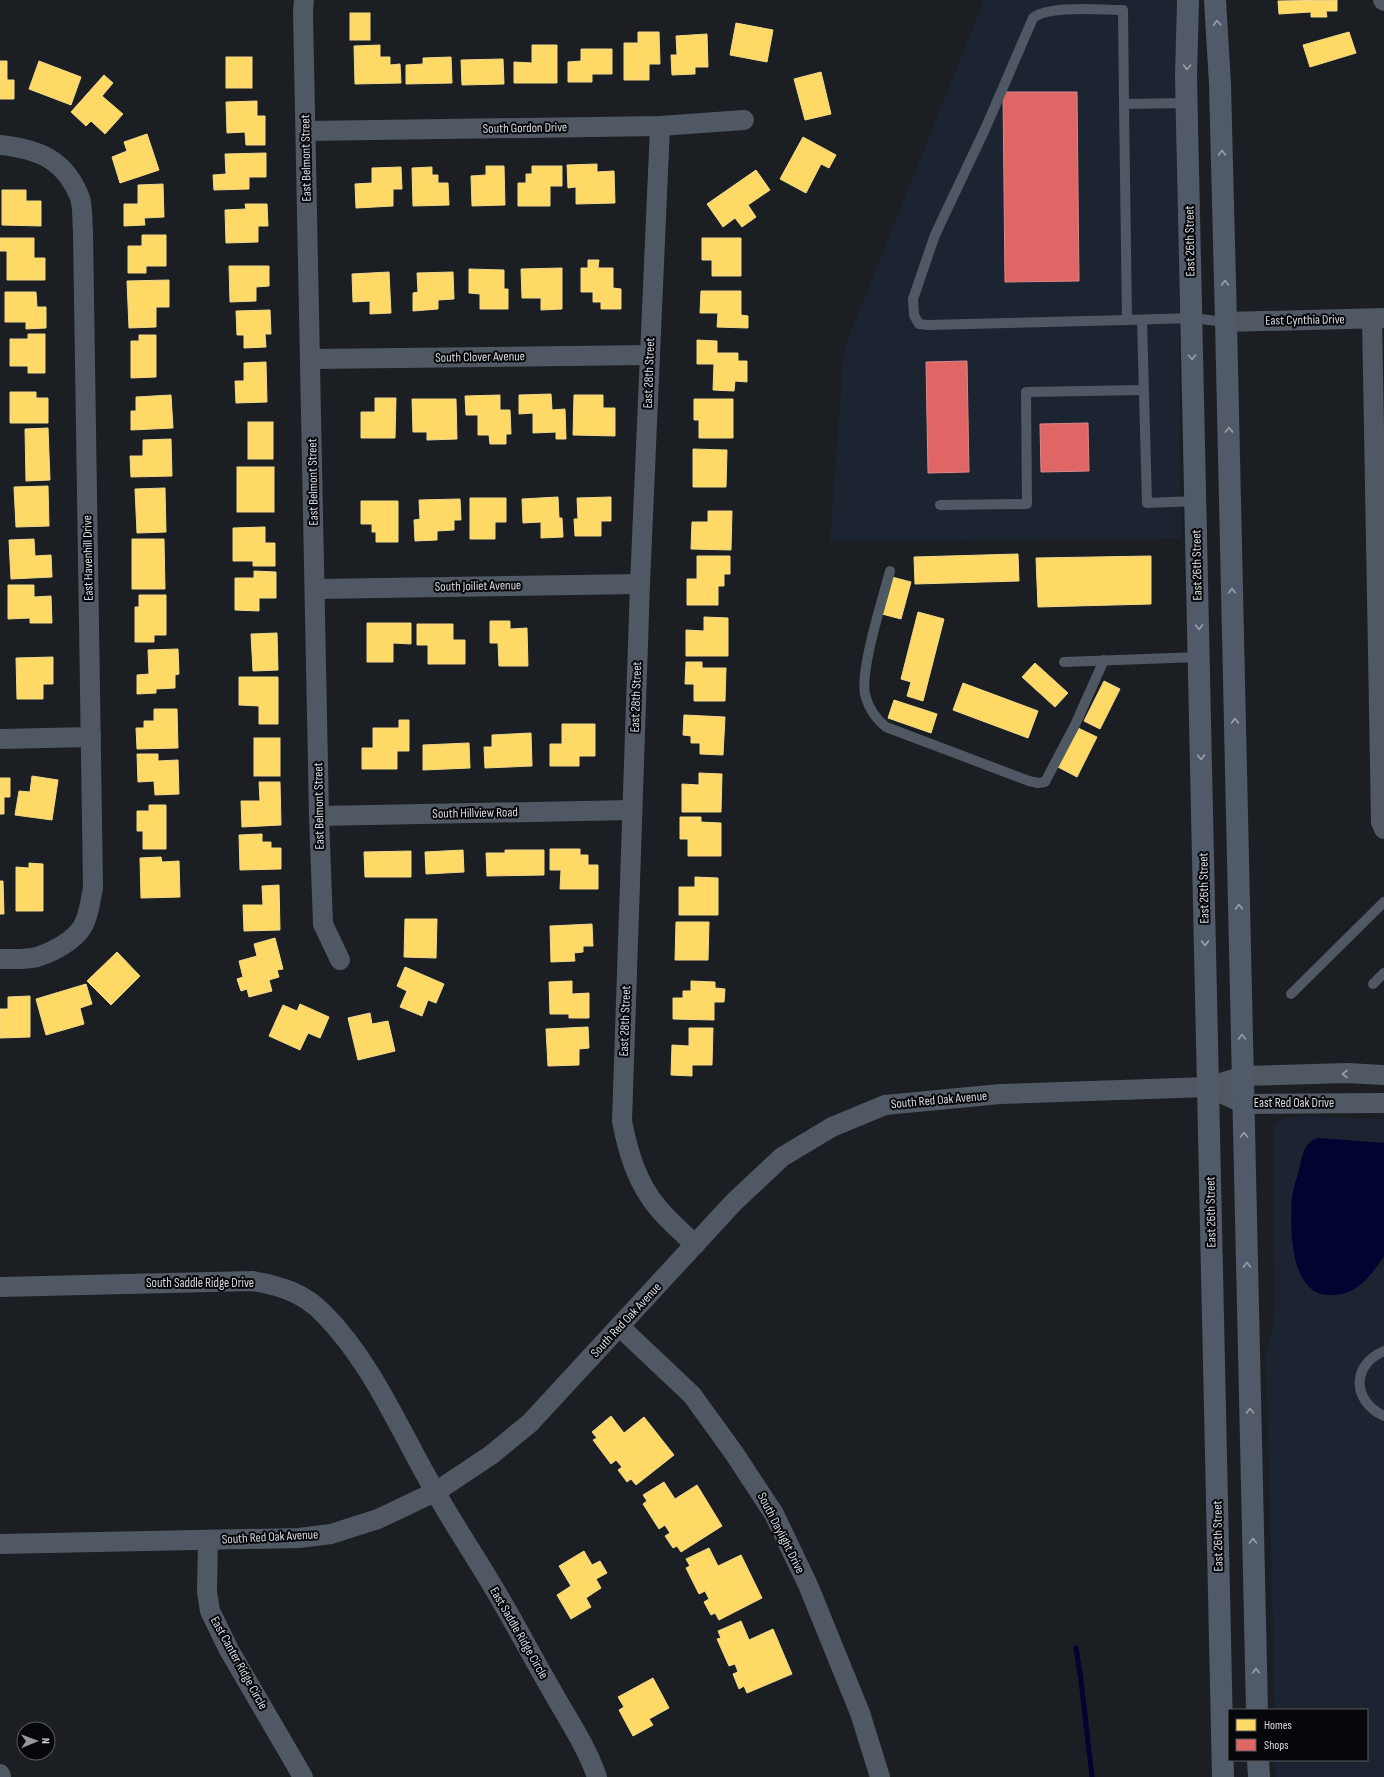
<svg xmlns="http://www.w3.org/2000/svg" width="1384" height="1777" font-family="'Sofia Sans Condensed',sans-serif">
	<style>
		.built { fill: #1d2431 }
		.water { fill: #020331 }
		.homes { fill: #ffd966; stroke: #f2d98a }
		.shops { fill: #e06666; stroke: #dd888a }
		.lines { fill: none; stroke-linecap: round; stroke-linejoin: round }
		.stream { stroke: #020331; stroke-width: 5 }
		.lane { stroke: #505864; stroke-width: 10 }
		.street { stroke: #505864; stroke-width: 20 }
		.secondary { stroke: #515a68; stroke-width: 22 }
		.oneway { stroke: #9aa0a9 }
		.oneway2 { stroke: #999fa8 }
		.labels { text-anchor: middle; dominant-baseline: central; stroke-width: 4; stroke-linejoin: round; paint-order: stroke }
		.street-label { font-size: 13px; fill: #d5d9df; stroke: #05070a }
	</style>
	<rect width="100%" height="100%" fill="#1b1e22"/>
	<g class="built">
		<path d="M984 0H1176L1181 539 830 541 844 349Z"/>
		<path d="M1305 1116 1384 1119V1777H1276V1760H1367V1710H1275L1266 1355 1274 1320 1275 1306 1273 1129 1276 1123 1285 1118Z"/>
	</g>
	<path class="water" d="M1319 1138 1384 1143V1257C1368 1278 1357 1296 1329 1295 1288 1294 1290 1224 1292 1197 1293 1188 1297 1178 1299 1170 1301 1161 1303 1148 1310 1142 1312 1140 1316 1139 1319 1138Z"/>
	<g class="homes">
		<path d="M1337 0V11H1326L1327 17H1311V12L1279 14 1278 1Z"/>
		<rect x="350" y="13" width="20" height="27"/>
		<path d="M736 23 773 30 767 62 730 55Z"/>
		<path d="M638 32H659L660 64H649V80H624V43H638Z"/>
		<path d="M1349 32 1356 53 1310 67 1303 45Z"/>
		<path d="M707 34 708 67H695V74L672 75 671 55H677L676 36Z"/>
		<path d="M380 45V57H390V65L400 64 401 83 355 84 354 46Z"/>
		<path d="M532 45H557V83H514V62L532 63Z"/>
		<path d="M581 49H612V74H592V82H568V62L581 61Z"/>
		<rect x="226" y="57" width="26" height="31"/>
		<path d="M451 57 452 83 406 84V65L423 64V58Z"/>
		<path d="M503 59 504 84 462 85 461 60Z"/>
		<path d="M0 61H7V80H14V99H0Z"/>
		<path d="M39 61 81 77 71 105 29 89Z"/>
		<path d="M821 72 831 114 805 120 794 79Z"/>
		<path d="M104 75 113 83 102 96 123 114 105 134 91 121 86 126 71 112Z"/>
		<path d="M257 101V116H265V145H246L245 132 227 133 226 102Z"/>
		<path d="M147 134 159 170 120 183 112 157 127 151 124 142Z"/>
		<path d="M803 137 836 155 829 168 821 164 806 193 780 179Z"/>
		<path d="M266 153V177H249V189L214 190 213 175 226 174 225 154Z"/>
		<path d="M597 164V172L614 171 615 203 576 204V187L568 188 567 165Z"/>
		<path d="M486 166H504L505 205 472 206 471 176 486 175Z"/>
		<path d="M532 166H562V186H550V206H518V183H526V174H532Z"/>
		<path d="M401 167 402 189H393V206L356 208 355 184 372 183V168Z"/>
		<path d="M432 167V175H438V183H448L449 205 413 206 412 168Z"/>
		<path d="M756 170 770 190 748 205 756 217 742 227 735 218 723 227 707 204Z"/>
		<path d="M163 184 164 217 144 218 145 225 124 226V204H138V185Z"/>
		<path d="M2 190H26V201H41V226L2 225Z"/>
		<path d="M245 204H267L268 226H258V242L226 243 225 210 246 209Z"/>
		<path d="M142 235H166V266H146V273H128V246H142Z"/>
		<path d="M0 238H34V258H45V280H7V251H0Z"/>
		<path d="M702 238H741V276H712V260H702Z"/>
		<path d="M588 260H599L598 268H613V288L621 289V309H601V302H593V292H581V268H588Z"/>
		<path d="M229 266H269V286L256 287V301L230 302Z"/>
		<path d="M562 268V309L541 310V298H522L521 269Z"/>
		<path d="M469 269 504 270V289H508V309H480V294L469 293Z"/>
		<path d="M389 272 391 313 370 314V301L353 302 352 274Z"/>
		<path d="M453 272 454 299 438 300V309L413 311V293L418 292 417 273Z"/>
		<path d="M169 280V307H156V327L129 328 127 281Z"/>
		<path d="M701 291H741V315L748 316V328L717 327 718 313H700Z"/>
		<path d="M5 292H36L37 307H46V328L26 329V322H5Z"/>
		<path d="M270 310 271 334H265L266 347 244 348V335H237L236 311Z"/>
		<path d="M28 334H45V373H28V366H10V339H28Z"/>
		<path d="M139 335H156V377L131 378V341H139Z"/>
		<path d="M697 340 717 341V353H738V361H747V382L735 381 734 391 713 390 714 364H697Z"/>
		<path d="M266 362 267 402 236 403 235 381H244V363Z"/>
		<path d="M10 392H36V398H48V423H10Z"/>
		<path d="M551 394 552 410 565 409 566 439H556V432L533 433V413L519 414V395Z"/>
		<path d="M171 395 173 428 131 430V411H136V397Z"/>
		<path d="M500 395V410H510L511 434H506V444H490L489 435H478V415H466L465 396Z"/>
		<path d="M574 395H603V408H615V436L573 435Z"/>
		<path d="M375 398H396L395 438H361V412H375Z"/>
		<path d="M412 399H456L457 439 427 440V432H413Z"/>
		<path d="M694 399H733V438H699V420H694Z"/>
		<rect x="248" y="422" width="25" height="37"/>
		<path d="M48 428 50 480 26 481 25 429Z"/>
		<path d="M171 439 172 476 131 477 130 456H143V440Z"/>
		<path d="M693 449 727 450 726 487H693Z"/>
		<rect x="237" y="467" width="37" height="45"/>
		<path d="M48 486 49 526 16 527 14 487Z"/>
		<path d="M165 488 166 532 137 533 135 489Z"/>
		<path d="M558 497 559 518H562L563 537 541 538V522L523 523 522 499Z"/>
		<path d="M611 497V521H601V536H575L574 519H578L577 498Z"/>
		<path d="M470 498H506V522H495V539H470Z"/>
		<path d="M460 499 461 520H454V530L437 531V540L415 541 414 520 420 519 419 500Z"/>
		<path d="M361 501H398V542H376V532H372V524H361Z"/>
		<path d="M708 511H732L731 550 691 549 692 522H708Z"/>
		<path d="M265 527V543H275V566H253V561H233V528Z"/>
		<path d="M34 539 35 556 51 555 52 577 11 579 9 540Z"/>
		<path d="M132 539H164L165 589H132Z"/>
		<path d="M1018 554 1019 581 915 584 914 557Z"/>
		<path d="M697 556H730V574H724V586H718V605H687V579H697Z"/>
		<path d="M1151 556V604L1038 607 1036 558Z"/>
		<path d="M254 571 276 572V598H259V611L235 610V578H254Z"/>
		<path d="M892 577 911 582 901 619 882 614Z"/>
		<path d="M8 585H34V597L51 596 52 623H30V618L8 619Z"/>
		<path d="M139 595H166V635H154V642H135V607H139Z"/>
		<path d="M918 612 944 619 923 701 907 696 911 682 901 679Z"/>
		<path d="M704 617 728 618V656H686V630L704 631Z"/>
		<path d="M490 621H510V629L527 628 528 666H499L498 643H490Z"/>
		<path d="M367 623H411V644L393 643V662H367Z"/>
		<path d="M417 624H453V640H465V664H428V645H417Z"/>
		<path d="M277 633 278 670 253 671 251 634Z"/>
		<path d="M178 649 179 674 175 675V688L156 689V693L137 694V675L149 674 148 650Z"/>
		<path d="M53 657V684H43V699H17L16 658Z"/>
		<path d="M686 662H702V668H726L725 701H694V684H685Z"/>
		<path d="M1035 663 1068 693 1055 707 1022 677Z"/>
		<path d="M239 677H278V724H259V706L239 705Z"/>
		<path d="M1104 681 1120 689 1100 729 1084 721Z"/>
		<path d="M963 683 1038 711 1028 738 953 710Z"/>
		<path d="M894 700 937 714 931 733 888 718Z"/>
		<path d="M154 709H177L178 748 137 749 136 728H144V721H154Z"/>
		<path d="M684 715 725 717 723 755 700 754V743H691V736L683 735Z"/>
		<path d="M399 720H409V751H397V769H362V748H373V728H399Z"/>
		<path d="M562 724H595V756H579V766H550V744H562Z"/>
		<path d="M1078 728 1097 737 1077 777 1058 767Z"/>
		<path d="M531 733 532 766 485 768 484 747H492V735Z"/>
		<rect x="254" y="738" width="26" height="38"/>
		<path d="M469 743 470 768 423 770V745Z"/>
		<path d="M137 754H158V761L178 760 179 794 155 795 154 781 138 782Z"/>
		<path d="M699 773 722 774 721 812H682V784L699 785Z"/>
		<path d="M32 776 58 780 52 820 15 815 19 791 30 792Z"/>
		<path d="M0 778H10V797H4V814H0Z"/>
		<path d="M259 782H280L281 825 242 827 241 801H260Z"/>
		<path d="M149 805H166V849H143V831H137V811H149Z"/>
		<path d="M680 817H701V822L721 823V856H688V839H680Z"/>
		<path d="M262 834V842H271V848H281V869L240 870 239 835Z"/>
		<path d="M550 849H580V855H588V865H598V889H560L561 870H550Z"/>
		<path d="M463 850 464 872 426 874 425 852Z"/>
		<path d="M505 850H544V875L487 876 486 853H505Z"/>
		<path d="M411 851V877H365L364 852Z"/>
		<path d="M161 857 162 862 179 861 180 897 141 898 140 858Z"/>
		<path d="M29 863 43 864V911H16V867L29 868Z"/>
		<path d="M695 877 718 878V915H679V887H695Z"/>
		<path d="M0 881H3L4 914H0Z"/>
		<path d="M279 885 280 930 244 931 243 905H263L262 886Z"/>
		<path d="M405 919H437L436 958 404 957Z"/>
		<path d="M676 922H709L708 960H675Z"/>
		<path d="M592 924 593 946H583V952L574 953 575 961 551 962 550 926Z"/>
		<path d="M275 938 283 969 277 970 279 977 269 980 272 991 249 997 247 989 241 991 237 979 243 977 239 961 257 956 254 944Z"/>
		<path d="M117 952 140 976 111 1005 87 981Z"/>
		<path d="M405 967 444 984 436 1003 428 1000 422 1016 400 1007 407 991 397 986Z"/>
		<path d="M572 981V994L589 993V1018H569V1014H550L549 982Z"/>
		<path d="M691 981 715 982V988L725 989 724 1002H714V1020L673 1019V998H683V991H691Z"/>
		<path d="M86 984 92 1004 80 1008 84 1024 46 1035 36 999Z"/>
		<path d="M30 996V1037L0 1038V1009H8V997Z"/>
		<path d="M300 1004 329 1017 320 1038 308 1033 300 1050 269 1036 283 1005 297 1011Z"/>
		<path d="M370 1013 372 1024 388 1021 395 1051 358 1060 348 1018Z"/>
		<path d="M588 1027 589 1048 579 1049V1065L548 1066 546 1029Z"/>
		<path d="M689 1028H713L712 1065H692V1076L671 1075 672 1045 689 1046Z"/>
		<path d="M611 1416 624 1433 644 1417 674 1455 636 1485 631 1479 627 1482 618 1470 622 1467 616 1460 611 1464 593 1440 597 1438 592 1432Z"/>
		<path d="M664 1482 675 1499 697 1485 722 1526 681 1552 677 1546 673 1548 665 1536 670 1533 665 1525 659 1529 643 1504 647 1501 643 1495Z"/>
		<path d="M709 1548 718 1566 741 1555 762 1598 719 1620 715 1613 711 1615 704 1602 709 1599 705 1591 699 1594 686 1568 690 1566 686 1559Z"/>
		<path d="M584 1551 592 1565 600 1561 607 1573 596 1579 601 1588 586 1598 591 1607 571 1619 557 1595 571 1586 559 1566Z"/>
		<path d="M741 1621 749 1640 773 1629 792 1674 747 1693 744 1686 739 1689 733 1674 738 1672 735 1664 729 1666 717 1639 721 1638 718 1631Z"/>
		<path d="M653 1678 669 1708 649 1719 653 1725 633 1736 619 1710 624 1707 618 1697Z"/>
	</g>
	<g class="shops">
		<path d="M1003 92H1077L1079 281 1005 282Z"/>
		<path d="M967 361 969 472 928 473 926 362Z"/>
		<path d="M1088 423 1089 471 1041 472 1040 424Z"/>
	</g>
	<g class="lines">
		<path class="stream" d="M1076 1648 1081 1680 1092 1777"/>
		<g class="lane">
			<path d="M1187 103 1124 104 1127 320 1192 318 1226 322"/>
			<path d="M1124 104 1123 10C1102 10 1048 5 1033 18L986 127 935 235 913 299 914 315 919 324 928 325 1127 320"/>
			<path d="M1142 320 1147 503 1196 501"/>
			<path d="M940 505 1027 504 1026 392 1144 390"/>
			<path d="M890 571C883 598 860 669 865 694 868 707 875 718 886 727L1029 781 1038 783 1045 782 1075 725 1104 660"/>
			<path d="M1064 662 1199 657"/>
			<path d="M1373 984 1384 973"/>
			<path d="M1291 994 1384 902"/>
			<path d="M1384 1351C1351 1365 1352 1401 1384 1416"/>
		</g>
		<g class="street">
			<path d="M304 0 303 12 319 816 323 924 340 960"/>
			<path d="M1383 0 1384 1"/>
			<path d="M660 126 640 584 622 1121C628 1152 637 1183 658 1208 669 1221 683 1233 695 1245"/>
			<path d="M306 131 660 126 744 120"/>
			<path d="M0 145C38 149 65 159 80 198 83 207 82 221 83 232L93 887C91 899 89 915 83 926 74 941 53 952 37 957 26 960 12 959 0 959"/>
			<path d="M1372 319 1381 822 1384 829"/>
			<path d="M1226 322 1384 318"/>
			<path d="M311 359 649 355"/>
			<path d="M316 589 640 584"/>
			<path d="M0 739 91 737"/>
			<path d="M319 816 632 810"/>
			<path d="M1208 1087 1244 1104 1384 1103"/>
			<path d="M0 1287 253 1281C281 1286 304 1293 324 1314 374 1365 400 1432 436 1493 457 1530 481 1565 502 1602 519 1631 534 1660 551 1689 567 1718 586 1745 597 1777"/>
			<path d="M620 1327 692 1395 734 1453 774 1514 808 1585 860 1713 880 1777"/>
			<path d="M208 1540 207 1592 210 1611 229 1650 303 1777"/>
			<path d="M0 1544 299 1538 331 1534 378 1519 437 1491 491 1455 530 1423 734 1202 782 1157 832 1127 885 1105 1000 1094 1208 1087 1243 1076 1347 1073 1384 1075"/>
			<path d="M0 1774 1 1777"/>
		</g>
		<g class="secondary">
			<path d="M1188 0 1186 77 1223 1777"/>
			<path d="M1215 0 1220 84 1226 322 1257 1710"/>
			<path d="M1258 1760 1259 1777"/>
		</g>
	</g>
	<defs><path id="oneway-chevron" d="M-2-3.5L2.5 0L-2 3.5" fill="none" stroke-width="1.6" stroke-linecap="round" stroke-linejoin="round"/></defs>
	<g class="oneway">
		<use href="#oneway-chevron" transform="translate(1217 23) rotate(-93)"/>
		<use href="#oneway-chevron" transform="translate(1187 67) rotate(91)"/>
		<use href="#oneway-chevron" transform="translate(1222 153) rotate(-91)"/>
		<use href="#oneway-chevron" transform="translate(1225 283) rotate(-91)"/>
		<use href="#oneway-chevron" transform="translate(1192 357) rotate(89)"/>
		<use href="#oneway-chevron" transform="translate(1229 430) rotate(-91)"/>
		<use href="#oneway-chevron" transform="translate(1232 591) rotate(-91)"/>
		<use href="#oneway-chevron" transform="translate(1199 627) rotate(89)"/>
		<use href="#oneway-chevron" transform="translate(1235 721) rotate(-91)"/>
		<use href="#oneway-chevron" transform="translate(1201 757) rotate(89)"/>
		<use href="#oneway-chevron" transform="translate(1239 907) rotate(-91)"/>
		<use href="#oneway-chevron" transform="translate(1205 943) rotate(89)"/>
		<use href="#oneway-chevron" transform="translate(1242 1037) rotate(-91)"/>
		<use href="#oneway-chevron" transform="translate(1244 1135) rotate(-91)"/>
		<use href="#oneway-chevron" transform="translate(1247 1265) rotate(-91)"/>
		<use href="#oneway-chevron" transform="translate(1250 1411) rotate(-91)"/>
		<use href="#oneway-chevron" transform="translate(1253 1541) rotate(-91)"/>
		<use href="#oneway-chevron" transform="translate(1256 1671) rotate(-91)"/>
	</g>
	<use class="oneway2" href="#oneway-chevron" transform="translate(1345 1074) rotate(-180)"/>
	<g class="labels">
		<g class="street-label">
			<text transform="translate(525 128) rotate(-1)">South Gordon Drive</text>
			<text transform="translate(306 158) rotate(-91)">East Belmont Street</text>
			<text transform="translate(1190 241) rotate(-91)">East 26th Street</text>
			<text transform="translate(1305 320) rotate(-1)">East Cynthia Drive</text>
			<text transform="translate(480 357) rotate(-1)">South Clover Avenue</text>
			<text transform="translate(649 373) rotate(-88)">East 28th Street</text>
			<text transform="translate(313 482) rotate(-91)">East Belmont Street</text>
			<text transform="translate(88 558) rotate(-91)">East Havenhill Drive</text>
			<text transform="translate(1197 565) rotate(-91)">East 26th Street</text>
			<text transform="translate(478 586) rotate(-1)">South Joiliet Avenue</text>
			<text transform="translate(636 697) rotate(-88)">East 28th Street</text>
			<text transform="translate(319 806) rotate(-91)">East Belmont Street</text>
			<text transform="translate(475 813) rotate(-1)">South Hillview Road</text>
			<text transform="translate(1204 888) rotate(-91)">East 26th Street</text>
			<text transform="translate(625 1021) rotate(-88)">East 28th Street</text>
			<text transform="translate(939 1100) rotate(-5)">South Red Oak Avenue</text>
			<text x="1294" y="1103">East Red Oak Drive</text>
			<text transform="translate(1211 1212) rotate(-91)">East 26th Street</text>
			<text x="200" y="1283">South Saddle Ridge Drive</text>
			<text transform="translate(626 1320) rotate(-47)">South Red Oak Avenue</text>
			<text transform="translate(781 1533) rotate(63)">South Daylight Drive</text>
			<text transform="translate(1218 1536) rotate(-91)">East 26th Street</text>
			<text transform="translate(270 1537) rotate(-3)">South Red Oak Avenue</text>
			<text transform="translate(519 1633) rotate(60)">East Saddle Ridge Circle</text>
			<text transform="translate(239 1663) rotate(61)">East Canter Ridge Circle</text>
		</g>
	</g>
	<rect x="1228" y="1709" width="140" height="52" fill="#05070a" stroke="#585b5f"/>
	<rect x="1236" y="1719" width="20" height="12" fill="#ffd966" stroke="#585b5f"/>
	<text x="1264" y="1729" font-size="12" fill="#d5d9df">Homes</text>
	<rect x="1236" y="1739" width="20" height="12" fill="#e06666" stroke="#585b5f"/>
	<text x="1264" y="1749" font-size="12" fill="#d5d9df">Shops</text>
	<g transform="translate(36 1741) rotate(89)"><circle r="19" fill="#05070a" stroke="#585b5f"/>
	<path d="M0-3L7 15L0 10L-7 15Z" fill="#94989d"/>
	<text y="-6" font-size="11" font-weight="bold" text-anchor="middle" fill="#d5d9df">N</text>
	</g>
</svg>
